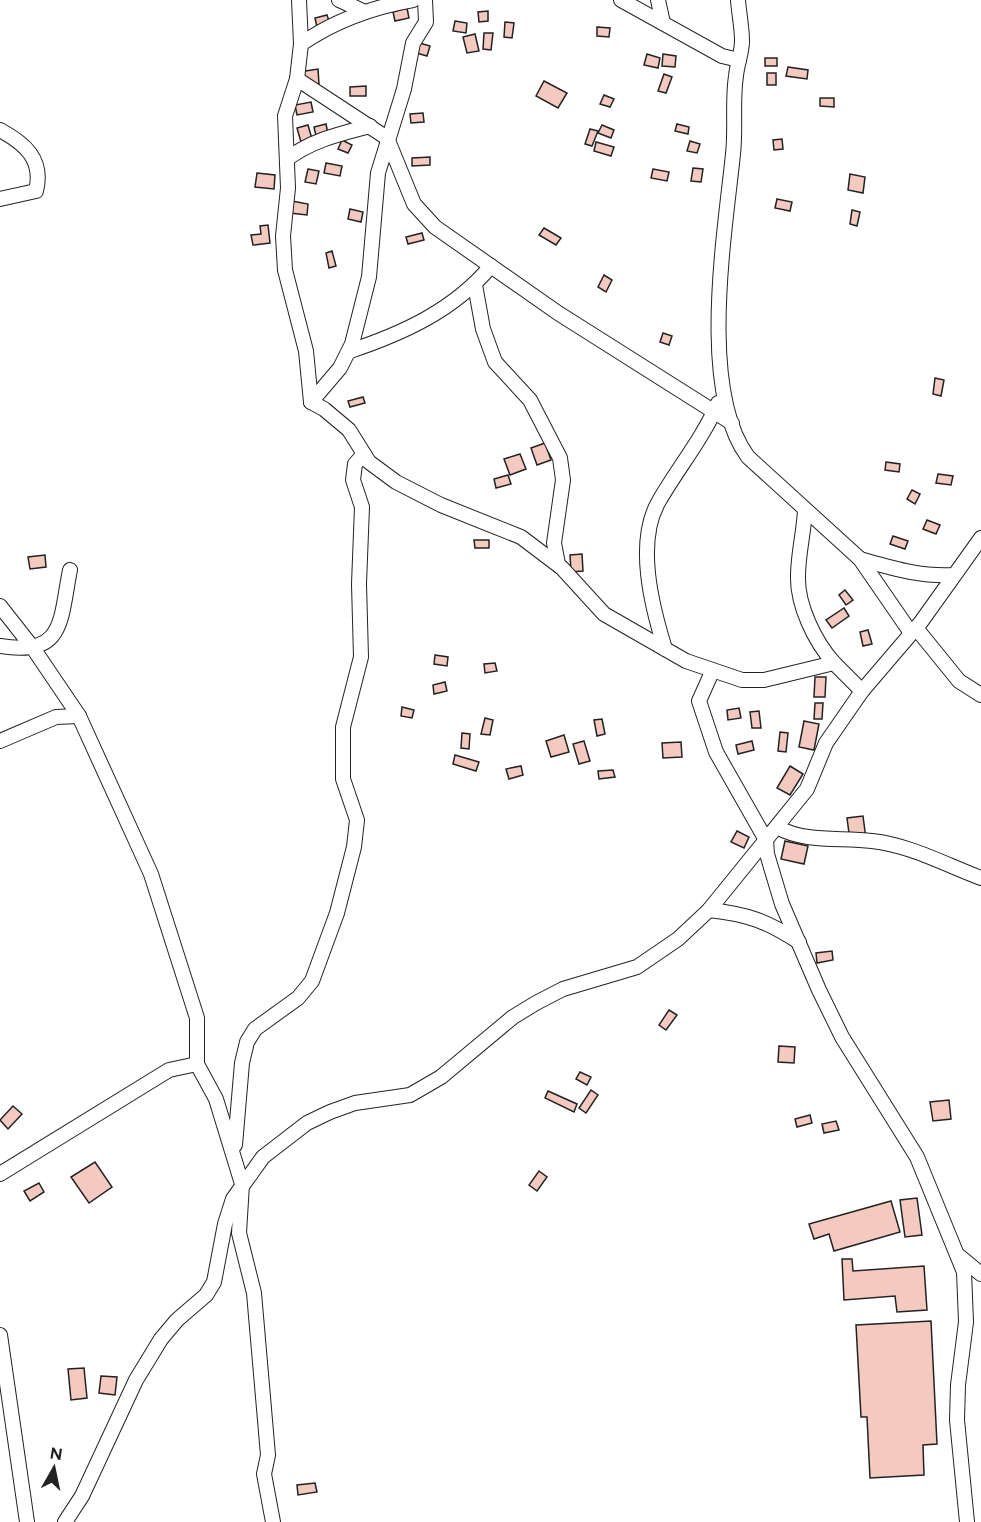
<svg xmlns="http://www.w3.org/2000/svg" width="981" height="1522" font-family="Figtree,sans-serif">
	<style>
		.building { fill: #f3c9c0; stroke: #222; stroke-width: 1.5 }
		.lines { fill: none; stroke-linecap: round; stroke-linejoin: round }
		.street-casing { stroke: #222; stroke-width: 16 }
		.street { stroke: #fff; stroke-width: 14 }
	</style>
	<rect width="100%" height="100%" fill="#fff"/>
	<g class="building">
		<path d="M407 8 409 18 395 21 393 12Z"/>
		<path d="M488 11V21L479 22 478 12Z"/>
		<path d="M327 15 330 24 317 27 315 18Z"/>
		<path d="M455 21 467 23 466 33 453 31Z"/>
		<path d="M505 22 514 23 512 38 504 37Z"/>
		<path d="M597 27 610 28 609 37 597 36Z"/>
		<path d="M484 33H493L491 50 483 49Z"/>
		<path d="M475 34 479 51 467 53 463 37Z"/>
		<path d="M416 42 430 46 427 56 413 52Z"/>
		<path d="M647 54 660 58 658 68 644 65Z"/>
		<path d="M663 54 676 56 675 67 662 66Z"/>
		<rect x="765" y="58" width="12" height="8"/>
		<path d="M788 67 808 70 807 79 786 76Z"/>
		<path d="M318 69 319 84 300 86 299 72Z"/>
		<rect x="767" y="73" width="9" height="12"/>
		<path d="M664 74 672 77 666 93 658 91Z"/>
		<path d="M544 81 567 93 558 108 536 96Z"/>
		<path d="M366 86V96H350V87Z"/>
		<path d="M604 95 614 99 610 107 600 104Z"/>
		<path d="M820 98H834V107L820 106Z"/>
		<path d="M311 102 313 112 297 115 295 105Z"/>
		<path d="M423 113 424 122 411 123 410 114Z"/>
		<path d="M326 124 328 134 316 136 314 127Z"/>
		<path d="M677 124 689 127 688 134 675 131Z"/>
		<path d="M308 125 312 139 301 142 297 128Z"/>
		<path d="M602 125 614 130 611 138 598 133Z"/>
		<path d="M590 129 598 131 592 146 585 144Z"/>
		<path d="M782 139 783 149 774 150 773 140Z"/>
		<path d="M342 140 352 145 348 153 338 149Z"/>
		<path d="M690 141 700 144 697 153 687 151Z"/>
		<path d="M596 142 614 147 611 156 594 151Z"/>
		<path d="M430 157V165L412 166V158Z"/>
		<path d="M326 163 342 166 340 176 324 173Z"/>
		<path d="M693 168 703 169 701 182 691 181Z"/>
		<path d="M308 169 319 171 316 184 305 182Z"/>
		<path d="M653 169 669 172 667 181 651 178Z"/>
		<path d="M257 173 275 175 274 189 255 187Z"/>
		<path d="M850 174 865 177 863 193 848 190Z"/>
		<path d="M777 199 792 202 790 211 775 208Z"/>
		<path d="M292 201 308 204 307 215 290 213Z"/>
		<path d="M350 209 363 212 361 222 348 219Z"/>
		<path d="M852 210 860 212 857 226 850 224Z"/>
		<path d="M268 225 270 243 253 245 251 235 261 234 260 226Z"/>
		<path d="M544 228 561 238 556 245 539 235Z"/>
		<path d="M422 233 424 240 408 244 406 237Z"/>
		<path d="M332 251 336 266 329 268 326 253Z"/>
		<path d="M604 275 612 280 606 292 598 287Z"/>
		<path d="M663 333 672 336 669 345 660 342Z"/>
		<path d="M935 378 944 380 941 396 933 394Z"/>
		<path d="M363 397 365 403 350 407 348 401Z"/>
		<path d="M545 443 551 460 537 465 531 448Z"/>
		<path d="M520 454 526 469 510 475 504 459Z"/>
		<path d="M886 462 900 464 899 472 885 470Z"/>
		<path d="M938 474 953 476 951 485 936 483Z"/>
		<path d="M508 475 511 484 496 488 494 479Z"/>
		<path d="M912 490 920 494 915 504 907 499Z"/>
		<path d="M927 520 940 525 936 534 923 529Z"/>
		<path d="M893 536 908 541 905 549 890 544Z"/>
		<path d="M474 540H489V548H475Z"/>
		<path d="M582 554 583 571 571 572 570 555Z"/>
		<path d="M45 555 46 567 30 569 28 557Z"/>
		<path d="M845 590 853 600 846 605 839 595Z"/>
		<path d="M844 608 849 616 832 628 826 620Z"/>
		<path d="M868 630 872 644 863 646 860 632Z"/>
		<path d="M435 655 448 657 447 666 434 664Z"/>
		<path d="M495 663 497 671 485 673 484 664Z"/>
		<path d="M815 677H826L825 697H814Z"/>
		<path d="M445 682 447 691 434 694 433 685Z"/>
		<path d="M815 703H823L822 719H814Z"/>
		<path d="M402 707 414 710 412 718 401 716Z"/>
		<path d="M739 708 741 718 728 720 727 710Z"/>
		<path d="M759 711 761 728H752L750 712Z"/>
		<path d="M485 718 493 720 490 735 481 734Z"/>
		<path d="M602 719 605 734 597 736 594 720Z"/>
		<path d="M804 721 819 724 814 750 799 747Z"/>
		<path d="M780 732 788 733 786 752 778 751Z"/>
		<path d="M462 733 470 734 469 749 461 748Z"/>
		<path d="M564 735 569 752 551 757 546 741Z"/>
		<path d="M584 741 590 761 579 764 573 744Z"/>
		<path d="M752 741 754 750 738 754 736 745Z"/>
		<path d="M681 742 682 757 663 758 662 743Z"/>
		<path d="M455 755 479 762 476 771 453 764Z"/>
		<path d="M521 766 523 775 509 779 506 769Z"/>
		<path d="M790 766 803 774 790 795 777 788Z"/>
		<path d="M613 770 615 777 599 779 598 771Z"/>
		<path d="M863 816 866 839 850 841 847 818Z"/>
		<path d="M737 831 749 837 744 848 731 842Z"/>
		<path d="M785 841 808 846 804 864 781 859Z"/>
		<path d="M832 951 833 960 817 963 816 953Z"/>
		<path d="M669 1010 677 1015 666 1030 659 1025Z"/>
		<path d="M779 1046 795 1047 794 1063 778 1062Z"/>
		<path d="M580 1072 591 1077 587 1085 576 1079Z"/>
		<path d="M591 1090 598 1095 586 1113 579 1108Z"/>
		<path d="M548 1091 577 1104 574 1112 545 1098Z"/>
		<path d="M949 1100 951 1119 933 1121 930 1102Z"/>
		<path d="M13 1106 22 1114 8 1129 0 1120Z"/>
		<path d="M810 1115 812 1123 797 1127 795 1119Z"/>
		<path d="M836 1121 839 1130 824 1133 822 1124Z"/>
		<path d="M95 1162 112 1187 89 1203 71 1177Z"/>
		<path d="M539 1171 547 1177 537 1191 529 1185Z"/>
		<path d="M39 1183 44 1192 30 1201 24 1191Z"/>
		<path d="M917 1198 922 1235 905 1237 900 1200Z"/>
		<path d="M891 1201 900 1232 834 1251 829 1234 814 1239 809 1224Z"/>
		<path d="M842 1259H852L853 1271 924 1266 927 1310 897 1312 895 1296 844 1300Z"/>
		<path d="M931 1321 937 1444 923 1445 924 1475 870 1478 867 1417H861L856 1325Z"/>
		<path d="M84 1368 87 1398 71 1400 68 1369Z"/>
		<path d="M101 1376 117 1377 115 1395 99 1393Z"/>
		<path d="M315 1483 317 1492 298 1495 297 1485Z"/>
	</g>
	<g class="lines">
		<defs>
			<g id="street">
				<path d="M299 0 301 44"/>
				<path d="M339 0 365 12"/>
				<path d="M621 0 722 56 739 60"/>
				<path d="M658 0 663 23"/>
				<path d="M738 0C739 14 742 27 742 41 742 53 737 64 736 76 732 102 736 128 733 154 725 233 698 390 748 457L860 559 911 633"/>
				<path d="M297 79 387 138 414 204 435 227 558 313 732 423"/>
				<path d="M0 130C24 143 44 159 36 191L0 199"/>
				<path d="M287 159C312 140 340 134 370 126"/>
				<path d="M475 285 483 329 495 362 530 400 560 458 563 480 554 543 558 564"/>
				<path d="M350 351C404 333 454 310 491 266"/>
				<path d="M311 402 324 409 349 430 369 462 396 482 441 505 521 537 562 568 604 614 686 661 742 680H764L834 663 862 691"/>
				<path d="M311 402 306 351 285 270 283 236 288 188 285 116 297 79 301 44C334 21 373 7 413 0"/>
				<path d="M311 402 340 368 352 344 369 277 378 173 404 89 413 43 426 22 425 0"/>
				<path d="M805 510C804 532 798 554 798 576 797 605 815 642 834 663"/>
				<path d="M860 559C892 568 920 577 954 575"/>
				<path d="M0 606 33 648 79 716 151 874 197 1018V1064L216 1099 242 1184 239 1233 254 1293 268 1455 264 1474 273 1522"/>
				<path d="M916 628 959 681 981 695"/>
				<path d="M0 646C65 657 60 620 70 570"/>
				<path d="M665 649C652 607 635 542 659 501 678 468 703 438 718 403"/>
				<path d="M712 672 699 701 716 752 766 840 767 854 782 904 819 990 842 1037 917 1157 964 1272 966 1322 958 1385 957 1420 967 1522"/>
				<path d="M0 741 56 717 79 716"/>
				<path d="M777 827C805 843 840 837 872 841 910 845 946 865 981 878"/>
				<path d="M709 910C747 914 767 921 799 942"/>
				<path d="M235 1145 242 1063 247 1042 255 1029 298 998 312 981 337 913 354 847 357 820 343 779V727L361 657 359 584 362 507 353 480 355 464 364 454"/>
				<path d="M0 1174 169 1070 197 1064"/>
				<path d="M959 1256 981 1274"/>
				<path d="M0 1335 27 1522"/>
				<path d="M65 1522 82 1496 136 1380 161 1339 177 1320 206 1295 214 1282 225 1224 233 1199 263 1157 307 1123 330 1112 355 1103 410 1095 441 1077 513 1017 536 1003 563 989 637 967 678 939 709 910 807 789 826 743 862 691 921 622 981 538"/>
			</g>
		</defs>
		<use href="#street" class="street-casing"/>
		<use href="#street" class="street"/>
	</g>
	<g transform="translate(54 1468) rotate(9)" stroke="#ffffff" stroke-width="4.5" paint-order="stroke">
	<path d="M0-4.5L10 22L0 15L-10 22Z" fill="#222222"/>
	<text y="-9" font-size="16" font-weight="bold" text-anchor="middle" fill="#222222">N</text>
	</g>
</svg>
